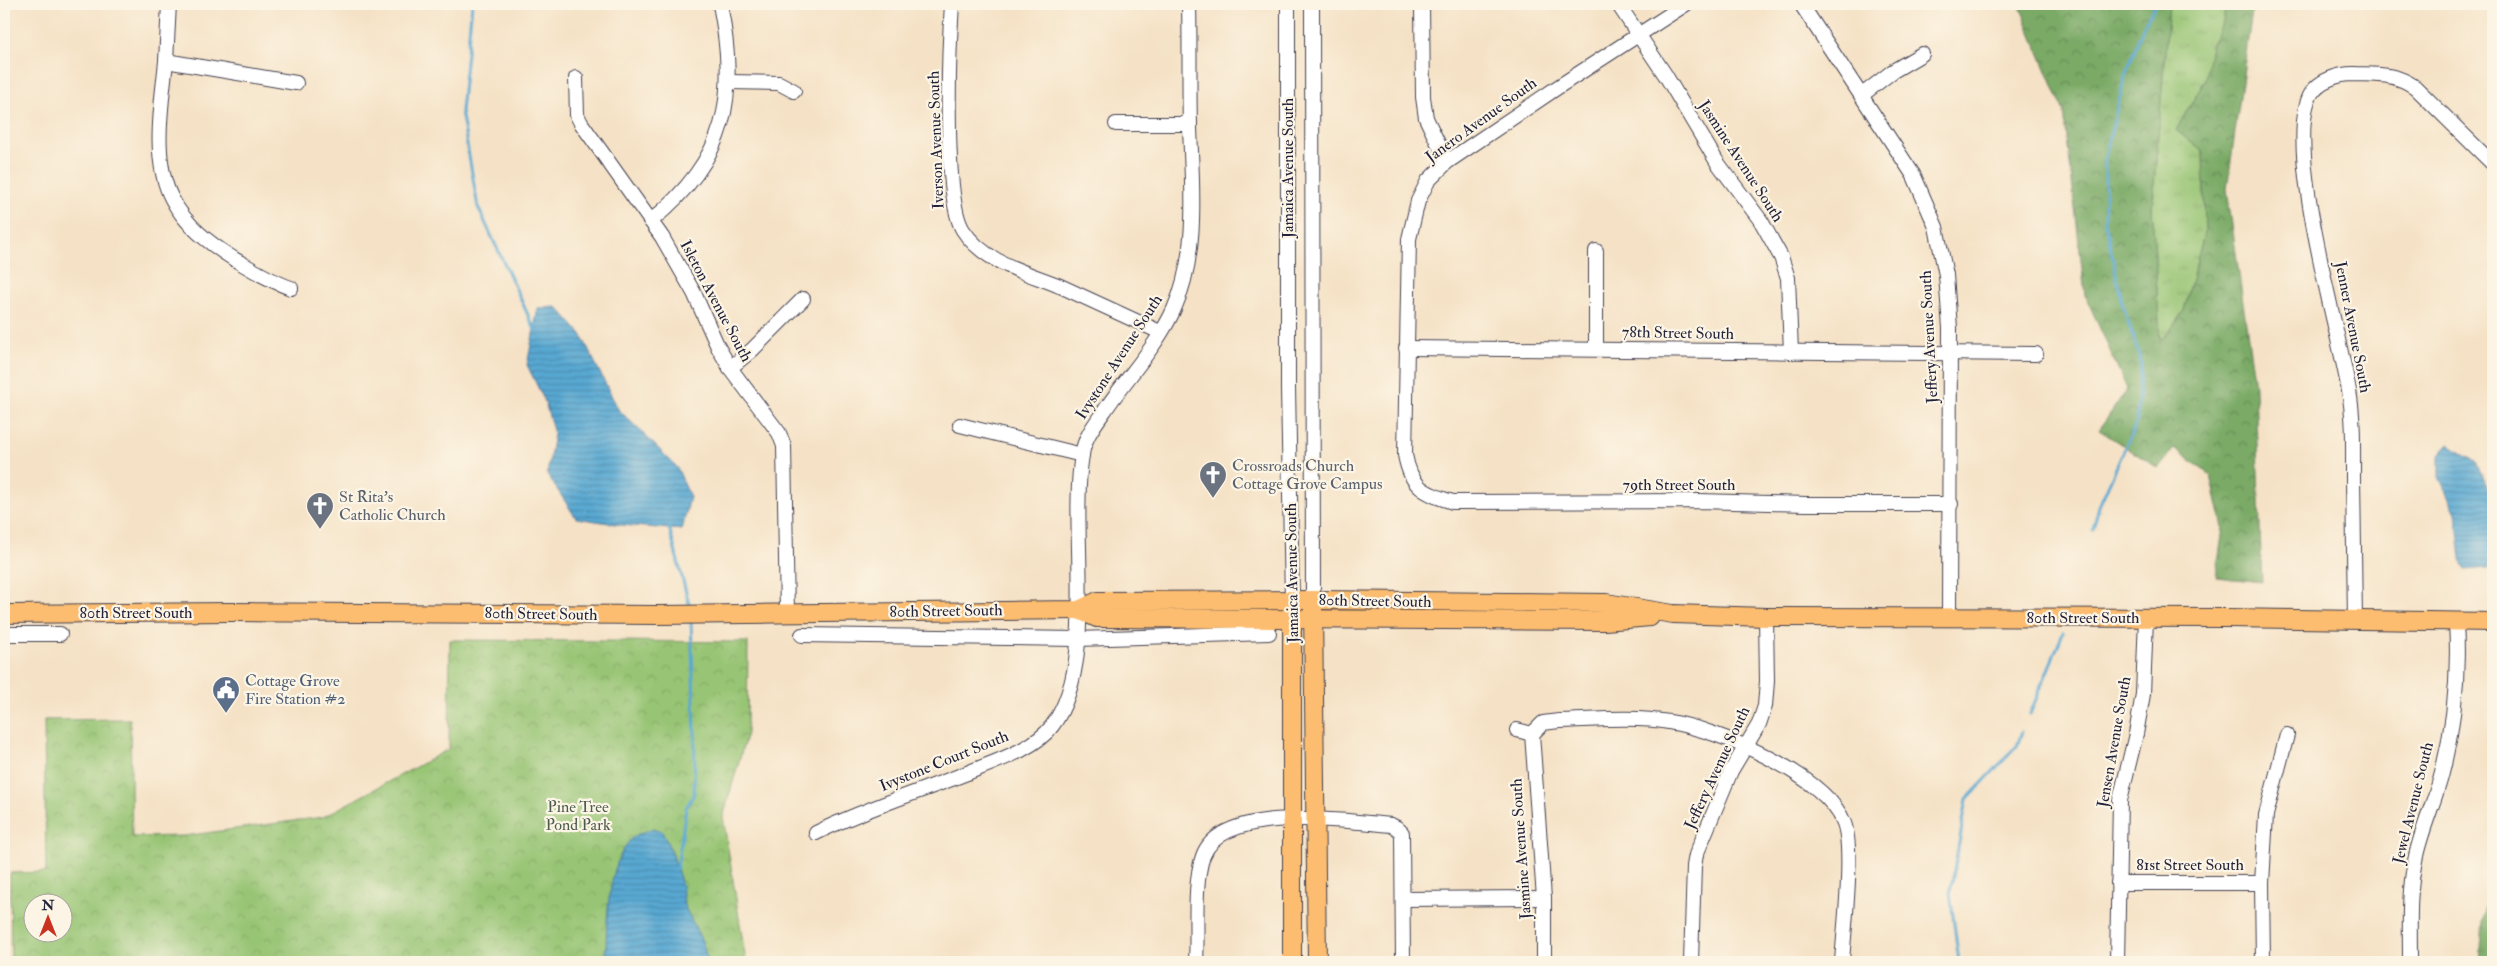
<svg xmlns="http://www.w3.org/2000/svg" width="2497" height="966" font-family="'IM FELL Double Pica',serif">
	<style>
		.grass { fill: url(#grass-tufts); stroke: #5d7458 }
		.forest { fill: url(#forest-crowns); stroke: #4e6650 }
		.park { fill: url(#park-crowns); stroke: #5d7458; fill-rule: evenodd }
		.water { fill: url(#water-rules); stroke: #3d6586 }
		.lines { fill: none; stroke-linecap: round; stroke-linejoin: round }
		.stream { stroke: #58a8d2; stroke-width: 3 }
		.minor-casing { stroke: #423f50; stroke-width: 16 }
		.major-casing { stroke: #423f50; stroke-width: 20 }
		.minor { stroke: #fff; stroke-width: 14 }
		.major { stroke: #fcbd6f; stroke-width: 18 }
		.labels { text-anchor: middle; dominant-baseline: central; stroke-width: 4.5; stroke-linejoin: round; paint-order: stroke }
		.street-label { font-size: 16px; fill: #22223b; stroke: #fcf5e5 }
		.worship-label { font-size: 16px; fill: #5b616d; stroke: #fcf5e5; text-anchor: start }
		.service-label { font-size: 16px; fill: #4e5e75; stroke: #fcf5e5; text-anchor: start }
		.park-label { font-size: 16px; fill: #4b5b4f; stroke: #fcf5e5 }
	</style>
	<defs>
		<pattern id="grass-tufts" width="24" height="20" patternUnits="userSpaceOnUse" patternTransform="scale(1.25)"><rect width="24" height="20" fill="#98c574"/><path d="M3 7l-1-3M5 7V3M7 7l1-3M15 17l-1-3M17 17v-4M19 17l1-3" fill="none" stroke="#83a965"/></pattern>
		<pattern id="forest-crowns" width="20" height="18" patternUnits="userSpaceOnUse" patternTransform="scale(1.25)"><rect width="20" height="18" fill="#7aaa66"/><path d="M2 6a3 3 0 1 1 6 0M12 15a3 3 0 1 1 6 0" fill="none" stroke="#648a55"/></pattern>
		<pattern id="park-crowns" width="20" height="18" patternUnits="userSpaceOnUse" patternTransform="scale(1.25)"><rect width="20" height="18" fill="#98c574"/><path d="M2 6a3 3 0 1 1 6 0M12 15a3 3 0 1 1 6 0" fill="none" stroke="#83a965"/></pattern>
		<pattern id="water-rules" width="6" height="5" patternUnits="userSpaceOnUse" patternTransform="scale(1.25)"><rect width="6" height="5" fill="#58a8d2"/><path d="M0 2.5h6" fill="none" stroke="#4888ac"/></pattern>
	</defs>
	<rect width="100%" height="100%" fill="#fcf5e5"/>
	<filter id="ink" filterUnits="userSpaceOnUse"><feTurbulence type="fractalNoise" baseFrequency=".02" numOctaves="2"/><feDisplacementMap in="SourceGraphic" scale="10" xChannelSelector="R" yChannelSelector="G"/><feConvolveMatrix kernelMatrix="1 2 1 2 8 2 1 2 1" color-interpolation-filters="sRGB"/></filter>
	<filter id="wash" filterUnits="userSpaceOnUse"><feTurbulence type="fractalNoise" baseFrequency=".0096" numOctaves="4" result="noise"/><feDisplacementMap in="SourceGraphic" scale="20" xChannelSelector="R" yChannelSelector="G"/><feGaussianBlur stdDeviation="1.12" result="paint"/><feColorMatrix in="noise" values="0 0 0 0 0 0 0 0 0 0 0 0 0 0 0 0 0 1.4 0 .05"/><feComposite in="paint" operator="in"/></filter>
	<g filter="url(#wash)">
		<rect width="100%" height="100%" fill="#f5e2c6"/>
		<path class="grass" d="M2169 4H2225L2224 19 2211 46 2205 80 2176 130 2203 152 2205 230 2184 310 2169 332 2160 340 2152 208Z"/>
		<g class="forest">
			<path d="M2019 4H2169L2152 208 2160 340 2169 332 2184 310 2205 230 2203 152 2176 130 2205 80 2211 46 2224 19 2225 4H2253L2227 189 2255 387 2262 582 2216 577 2223 528 2211 476 2175 448 2158 468 2099 430 2127 389 2085 295 2064 112Z"/>
			<path d="M2493 869V962H2480L2483 920Z"/>
		</g>
		<path class="park" d="M450 640 748 642 747 733 723 817 746 962H11L10 873 46 872 44 720 130 719 132 837 184 836 323 817 449 749ZM32 904H62V934H32Z"/>
		<g class="water">
			<path d="M557 307 581 334 618 409 677 467 690 497 682 530 622 525 576 518 547 474 554 434 545 402 527 365 538 308Z"/>
			<path d="M2449 444 2476 462 2493 499V547L2488 568 2466 570 2461 559 2456 513 2439 477V455Z"/>
			<path d="M653 828 662 831 673 855 682 885 684 905 702 941 708 962H606C606 928 606 864 632 838 637 834 647 831 653 828Z"/>
		</g>
		<g class="lines">
			<g class="stream">
				<path d="M472 4 461 111 478 207 535 330"/>
				<path d="M669 527 690 608"/>
				<path d="M2093 529 2099 506 2137 421 2141 362 2122 302 2105 222V157L2125 76 2144 25 2156 4"/>
				<path d="M2030 714 2063 633"/>
				<path d="M677 868 686 808 694 794 695 735 691 619"/>
				<path d="M1959 962 1950 893 1967 799 2017 746 2022 732"/>
			</g>
		</g>
	</g>
	<g filter="url(#ink)">
		<g class="lines">
			<defs>
				<g id="minor">
					<path d="M169 4C168 23 167 42 166 61 162 103 151 159 172 199 186 226 209 243 234 259 253 270 270 281 291 288"/>
					<path d="M952 4C949 47 943 199 963 230 984 263 1026 272 1060 286 1093 301 1127 317 1160 332"/>
					<path d="M1288 4V388L1292 600"/>
					<path d="M1312 4 1313 600"/>
					<path d="M1422 4 1423 97 1426 118 1447 162"/>
					<path d="M1618 4 1666 76 1717 162 1761 221 1781 257 1788 278 1791 352"/>
					<path d="M1686 4 1561 85 1447 162 1428 181 1418 201 1409 239 1405 455C1411 487 1423 493 1453 502L1699 501 1806 504H1951"/>
					<path d="M1801 4 1914 176 1936 227 1946 275 1950 328 1949 618"/>
					<path d="M166 61 296 83"/>
					<path d="M576 78 577 115 581 123 662 237 694 293 718 347 730 368 779 433 784 446 787 613"/>
					<path d="M729 82 779 83 794 91"/>
					<path d="M1862 95 1893 71 1922 54"/>
					<path d="M1116 124H1190"/>
					<path d="M651 221C728 158 738 98 720 4"/>
					<path d="M1406 348 2036 354"/>
					<path d="M1596 349V251"/>
					<path d="M730 368 752 350 803 299"/>
					<path d="M960 425 1082 455"/>
					<path d="M2355 621C2354 573 2354 525 2353 477 2353 448 2354 419 2349 391 2339 331 2283 142 2311 94 2319 80 2339 74 2354 74 2378 75 2395 73 2415 87L2493 164"/>
					<path d="M4 634H60"/>
					<path d="M802 635 1077 639 1269 633"/>
					<path d="M1517 730 1532 734"/>
					<path d="M1532 734 1543 723 1559 721C1595 720 1633 716 1669 722 1717 729 1826 775 1844 823 1854 850 1844 930 1842 962"/>
					<path d="M1532 734 1544 898V962"/>
					<path d="M816 833C866 808 920 792 972 771 997 761 1036 748 1052 726 1099 664 1069 531 1082 455 1084 438 1095 424 1105 410 1127 377 1158 345 1174 309 1199 253 1192 186 1190 127 1189 86 1190 45 1189 4"/>
					<path d="M2118 883H2262"/>
					<path d="M1403 899 1544 898"/>
					<path d="M1196 962C1198 932 1193 884 1203 856 1222 803 1347 821 1391 825L1397 828 1402 833 1403 962"/>
					<path d="M1691 962 1694 866 1696 855 1731 771 1759 724 1765 706 1767 681 1766 617"/>
					<path d="M2117 962 2120 800 2136 734 2143 694 2146 618"/>
					<path d="M2263 962 2262 883 2266 815 2287 735"/>
					<path d="M2410 962C2410 927 2408 891 2416 856 2422 828 2435 801 2442 773 2454 725 2459 671 2456 622"/>
				</g>
				<g id="major">
					<path d="M1313 608 1317 962"/>
					<path d="M1079 610 1097 618 1605 621 1650 617"/>
					<path d="M4 614 230 612 658 615 1079 610 1098 601 1318 600 1606 603 1673 614 1766 617 2227 618 2493 622"/>
					<path d="M1292 962V608"/>
				</g>
			</defs>
			<use href="#minor" class="minor-casing"/>
			<use href="#major" class="major-casing"/>
			<use href="#minor" class="minor"/>
			<use href="#major" class="major"/>
		</g>
	</g>
	<defs>
		<symbol id="church-pin" viewBox="-11 -11 22 30"><path d="M0 17L-7.5 6A9.5 9.5 0 1 1 7.5 6Z" fill="#6b7280" stroke="#fcf5e5"/><path d="M-1.2-6h2.4v3.5h3.3v2.4h-3.3V6h-2.4V-.1h-3.3v-2.4h3.3Z" fill="#fff"/></symbol>
		<symbol id="civic-pin" viewBox="-11 -11 22 30"><path d="M0 17L-7.5 6A9.5 9.5 0 1 1 7.5 6Z" fill="#5c6f8a" stroke="#fcf5e5"/><path d="M-.6-6.5H3V-4.5H.6V-3L4-1V1h2V6H-6V1h2V-1L-.6-3ZM-1.2 2.5V6h2.4V2.5Z" fill="#fff"/></symbol>
	</defs>
	<g fill-rule="evenodd">
		<use href="#church-pin" x="1197" y="459" width="32" height="43"/>
		<use href="#church-pin" x="304" y="490" width="32" height="43"/>
		<use href="#civic-pin" x="210" y="674" width="32" height="43"/>
	</g>
	<g class="labels">
		<g class="street-label">
			<text transform="translate(1481 120) rotate(-36)">Janero Avenue South</text>
			<text transform="translate(936 140) rotate(-92)">Iverson Avenue South</text>
			<text transform="translate(1741 161) rotate(57)">Jasmine Avenue South</text>
			<text transform="translate(1288 168) rotate(-90)">Jamaica Avenue South</text>
			<text transform="translate(716 301) rotate(62)">Isleton Avenue South</text>
			<text transform="translate(2353 327) rotate(79)">Jenner Avenue South</text>
			<text transform="translate(1678 333) rotate(1)">78th Street South</text>
			<text transform="translate(1929 337) rotate(-93)">Jeffery Avenue South</text>
			<text transform="translate(1119 357) rotate(-57)">Ivystone Avenue South</text>
			<text x="1679" y="485">79th Street South</text>
			<text transform="translate(1292 573) rotate(-91)">Jamaica Avenue South</text>
			<text transform="translate(1375 601) rotate(1)">80th Street South</text>
			<text transform="translate(946 611) rotate(-1)">80th Street South</text>
			<text x="136" y="613">80th Street South</text>
			<text transform="translate(541 614) rotate(1)">80th Street South</text>
			<text x="2083" y="618">80th Street South</text>
			<text transform="translate(2114 742) rotate(-80)">Jensen Avenue South</text>
			<text transform="translate(944 761) rotate(-22)">Ivystone Court South</text>
			<text transform="translate(1717 768) rotate(-65)">Jeffery Avenue South</text>
			<text transform="translate(2413 803) rotate(-76)">Jewel Avenue South</text>
			<text transform="translate(1521 849) rotate(-94)">Jasmine Avenue South</text>
			<text x="2190" y="865">81st Street South</text>
		</g>
		<g class="worship-label">
			<text x="1232" y="466">Crossroads Church<tspan x="1232" dy="18">Cottage Grove Campus</tspan></text>
			<text x="339" y="497">St Rita's<tspan x="339" dy="18">Catholic Church</tspan></text>
		</g>
		<g class="service-label">
			<text x="245" y="681">Cottage Grove<tspan x="245" dy="18">Fire Station #2</tspan></text>
		</g>
		<g class="park-label">
			<text x="578" y="807">Pine Tree<tspan x="578" dy="18">Pond Park</tspan></text>
		</g>
	</g>
	<rect width="2497" height="966" fill="none" stroke="#fcf5e5" stroke-width="20"/>
	<g transform="translate(48 918)"><circle r="24" fill="#fcf5e5" stroke="#a5a1a1"/>
	<path d="M0-4L9 19L0 12L-9 19Z" fill="#c8321e"/>
	<text y="-8" font-size="14" font-weight="bold" text-anchor="middle" fill="#22223b">N</text>
	</g>
</svg>
